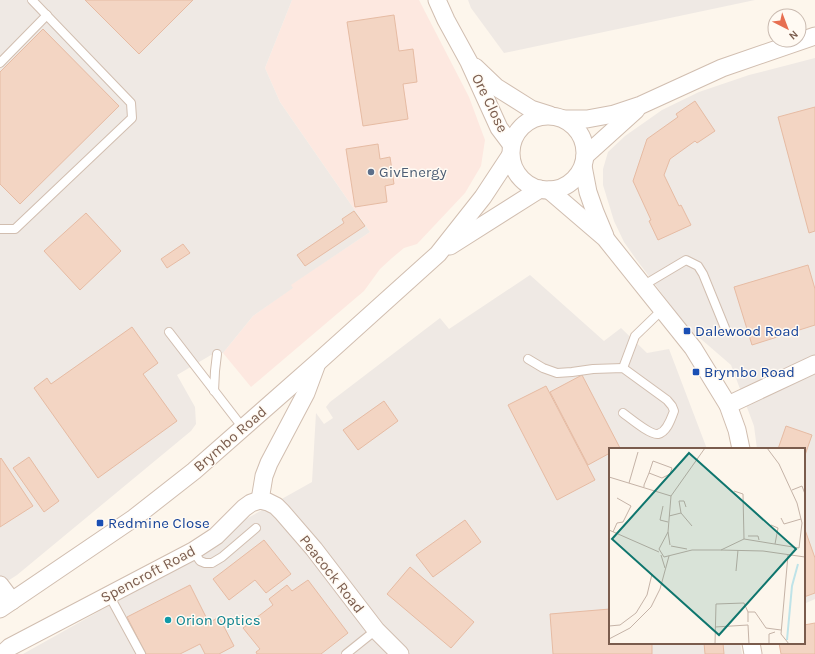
<svg xmlns="http://www.w3.org/2000/svg" width="815" height="654" font-family="Karla,sans-serif">
	<style>
		.commercial { fill: #fde8e0 }
		.industrial { fill: #efe9e4 }
		.building { fill: #f3d5c3; stroke: #e6bba3 }
		.lines { fill: none; stroke-linecap: round; stroke-linejoin: round }
		.lane-casing { stroke: #d1beb0; stroke-width: 10 }
		.street-casing { stroke: #d1beb0; stroke-width: 19 }
		.lane { stroke: #fff; stroke-width: 8 }
		.street { stroke: #fff; stroke-width: 17 }
		.service-dot { fill: #5c6f8a; stroke: #fffaf3; stroke-width: 1.5 }
		.transit-dot { fill: #1a4fb4; stroke: #fffaf3; stroke-width: 1.5 }
		.culture-dot { fill: #0f9aa8; stroke: #fffaf3; stroke-width: 1.5 }
		.labels { text-anchor: middle; dominant-baseline: central; stroke-width: 3; stroke-linejoin: round; paint-order: stroke }
		.street-label { font-size: 15px; fill: #7a5c4d; stroke: #fffaf3 }
		.service-label { font-size: 15px; fill: #4e5e75; stroke: #fffaf3; text-anchor: start }
		.transit-label { font-size: 15px; fill: #164399; stroke: #fffaf3; text-anchor: start }
		.culture-label { font-size: 15px; fill: #0d838f; stroke: #fffaf3; text-anchor: start }
		.inset-river { fill: none; stroke: #bfe3e8; stroke-width: 2 }
		.inset-road { fill: none; stroke: #c5b3a7; stroke-width: 1 }
		.view { fill: #0f766e; fill-opacity: 0.15; stroke: #0f766e; stroke-width: 2 }
		.inset-edge { fill: none; stroke: #7a5c4d; stroke-width: 2 }
	</style>
	<rect width="100%" height="100%" fill="#fdf6ec"/>
	<path class="commercial" d="M292 0H419L469 97 485 140 481 166 465 193 417 244 404 248 392 258 380 269 364 291 251 387 223 353 253 316 292 288 290 285 370 232 280 102 265 68Z"/>
	<g class="industrial">
		<path d="M0 0H292L265 68 280 102 370 232 291 285 293 288 253 316 223 353 211 355 177 375 195 407 196 424 191 431 17 575 0 586Z"/>
		<path d="M468 0H755L504 53 471 8Z"/>
		<path d="M815 58V599L804 604V449H757L754 426 731 365 687 327 636 259 624 242 614 221 603 185V169L608 152 625 136 662 110 699 92 749 75Z"/>
		<path d="M530 275 604 341 621 328 647 353 669 349 707 449H610V643H740L742 654H23L178 567 214 547 246 519 312 482 316 413 324 424 333 418 326 407 330 402 440 318 449 329Z"/>
	</g>
	<g class="building">
		<path d="M85 0H193L139 54Z"/>
		<path d="M394 15 399 51 413 49 417 82 403 84 408 119 363 126 347 22Z"/>
		<path d="M43 29 119 106 20 204 0 184V72Z"/>
		<path d="M695 101 715 131 697 143 695 141 670 159 664 175 679 206 681 205 691 225 658 240 649 221 651 220 633 181 647 139 678 117 676 114Z"/>
		<path d="M815 107V231L809 233 778 117Z"/>
		<path d="M378 144 380 159 390 157 394 184 385 186 387 202 355 207 346 149Z"/>
		<path d="M354 211 365 226 305 266 297 255 344 223 342 219Z"/>
		<path d="M86 213 121 251 80 290 44 251Z"/>
		<path d="M183 244 190 253 167 268 161 259Z"/>
		<path d="M808 265 815 289V325L752 345 734 287Z"/>
		<path d="M132 327 158 363 143 374 177 421 98 478 34 388 47 378 51 384Z"/>
		<path d="M582 375 620 448 618 449H610V453L588 465 550 392Z"/>
		<path d="M546 386 595 480 557 500 508 405Z"/>
		<path d="M384 401 398 421 358 450 343 430Z"/>
		<path d="M786 426 812 435 804 458V449H778Z"/>
		<path d="M29 457 59 501 44 512 13 468Z"/>
		<path d="M1 458 33 506 0 527V459Z"/>
		<path d="M465 520 481 542 433 577 416 555Z"/>
		<path d="M804 527 815 558V593L804 597Z"/>
		<path d="M264 540 291 574 266 593 255 580 229 600 213 579Z"/>
		<path d="M410 567 474 622 451 648 387 594Z"/>
		<path d="M308 580 348 633 321 654H257L256 652 260 649 243 628 273 605 269 599 287 585 292 591Z"/>
		<path d="M190 585 209 623 219 617 234 646 219 654H205L200 644 180 654H146L127 617Z"/>
		<path d="M610 609V643H652V654H553L550 614Z"/>
		<path d="M815 623V654H781L779 643H804V625Z"/>
		<path d="M704 643H723L724 654H705Z"/>
	</g>
	<g class="lines">
		<defs>
			<g id="lane">
				<path d="M0 63 47 15"/>
				<path d="M0 229H15L132 118 131 103 32 0"/>
				<path d="M644 285 686 260 698 266 703 274 725 328"/>
				<path d="M169 332 243 428"/>
				<path d="M528 359 543 368 557 373 572 372 593 369 623 368 667 400 672 406 674 411C671 419 667 432 658 434 650 435 630 418 623 413"/>
				<path d="M623 368 635 336 663 309"/>
				<path d="M214 391 215 371 217 354"/>
				<path d="M193 551 200 561 205 563H212L222 557 256 528"/>
				<path d="M109 595 141 654"/>
				<path d="M346 654 376 630"/>
			</g>
			<g id="street">
				<path d="M437 0 446 20 469 62 499 128 511 144"/>
				<path d="M475 67 496 87 531 109 550 115"/>
				<circle cx="548" cy="153" r="37"/>
				<path d="M564 119H587L614 114 641 105 722 68 815 36"/>
				<path d="M585 156 636 110"/>
				<path d="M583 166 588 192 595 212 605 236"/>
				<path d="M549 190 605 238 693 348 728 405 737 430 741 449"/>
				<path d="M450 246 540 189"/>
				<path d="M728 405 815 364"/>
				<path d="M260 500 264 476 269 463 306 393 316 366"/>
				<path d="M0 585 12 601"/>
				<path d="M0 609 134 518 194 471 318 362 438 254 483 197 510 156"/>
				<path d="M751 643 753 654"/>
				<path d="M2 654 10 647 193 551 216 536 244 508 251 503 260 500 268 502 276 506 282 512 314 549 376 630 400 654"/>
			</g>
		</defs>
		<use href="#lane" class="lane-casing"/>
		<use href="#street" class="street-casing"/>
		<use href="#lane" class="lane"/>
		<use href="#street" class="street"/>
	</g>
	<circle class="service-dot" cx="371" cy="172" r="4"/>
	<g class="transit-dot">
		<rect x="683" y="327" width="8" height="8" rx="2"/>
		<rect x="692" y="368" width="8" height="8" rx="2"/>
		<rect x="96" y="519" width="8" height="8" rx="2"/>
	</g>
	<circle class="culture-dot" cx="168" cy="620" r="4"/>
	<g class="labels">
		<g class="street-label">
			<text transform="translate(490 103) rotate(64)">Ore Close</text>
			<text transform="translate(230 439) rotate(-41)">Brymbo Road</text>
			<text transform="translate(148 574) rotate(-28)">Spencroft Road</text>
			<text transform="translate(332 574) rotate(52)">Peacock Road</text>
		</g>
		<g class="service-label">
			<text x="379" y="172">GivEnergy</text>
		</g>
		<g class="transit-label">
			<text x="695" y="331">Dalewood Road</text>
			<text x="704" y="372">Brymbo Road</text>
			<text x="108" y="523">Redmine Close</text>
		</g>
		<g class="culture-label">
			<text x="176" y="620">Orion Optics</text>
		</g>
	</g>
	<g transform="translate(609 448)">
		<rect width="196" height="196" fill="#fdf6ec"/>
		<path class="inset-river" d="M178 192 183 138 189 116"/>
		<path class="inset-road" d="M158 0 170 16 188 55 193 75 190 100M0 29 62 48M20 35 29 4M35 39V37L40 25 44 13 63 20 61 26 53 30 40 25M183 42 193 38 196 46M125 43 134 46 135 91M54 58 51 72 59 74M77 59 75 53H70L72 65 83 78M60 68 72 65M172 70 175 76 192 71M162 77 169 80 166 96M0 82 50 104M4 84 8 75 14 74 22 58 8 50M59 84 50 101 55 109 83 102H111L154 103 196 109M139 88H149L150 92M61 97 59 84 62 48 96 0M62 98 78 101M112 102 135 91 190 100M52 107 56 120M179 107 172 186 180 196M127 123 129 102M139 174V164H146L157 180 172 182M0 178 11 177 27 165 38 147 43 126M106 179 139 177 140 196M0 191 21 180 42 159 51 141 60 108M106 196 107 156 135 155 139 164M160 196V186L166 184"/>
		<path class="view" d="M80 5 187 101 110 187 3 91Z"/>
		<rect width="196" height="196" class="inset-edge"/>
	</g>
	<g transform="translate(787 28) rotate(138)"><circle r="19" fill="#fffaf3" stroke="#cabbb1"/>
	<path d="M0-3L7 15L0 10L-7 15Z" fill="#e76f51"/>
	<text y="-6" font-size="11" font-weight="bold" text-anchor="middle" fill="#7a5c4d">N</text>
	</g>
</svg>
